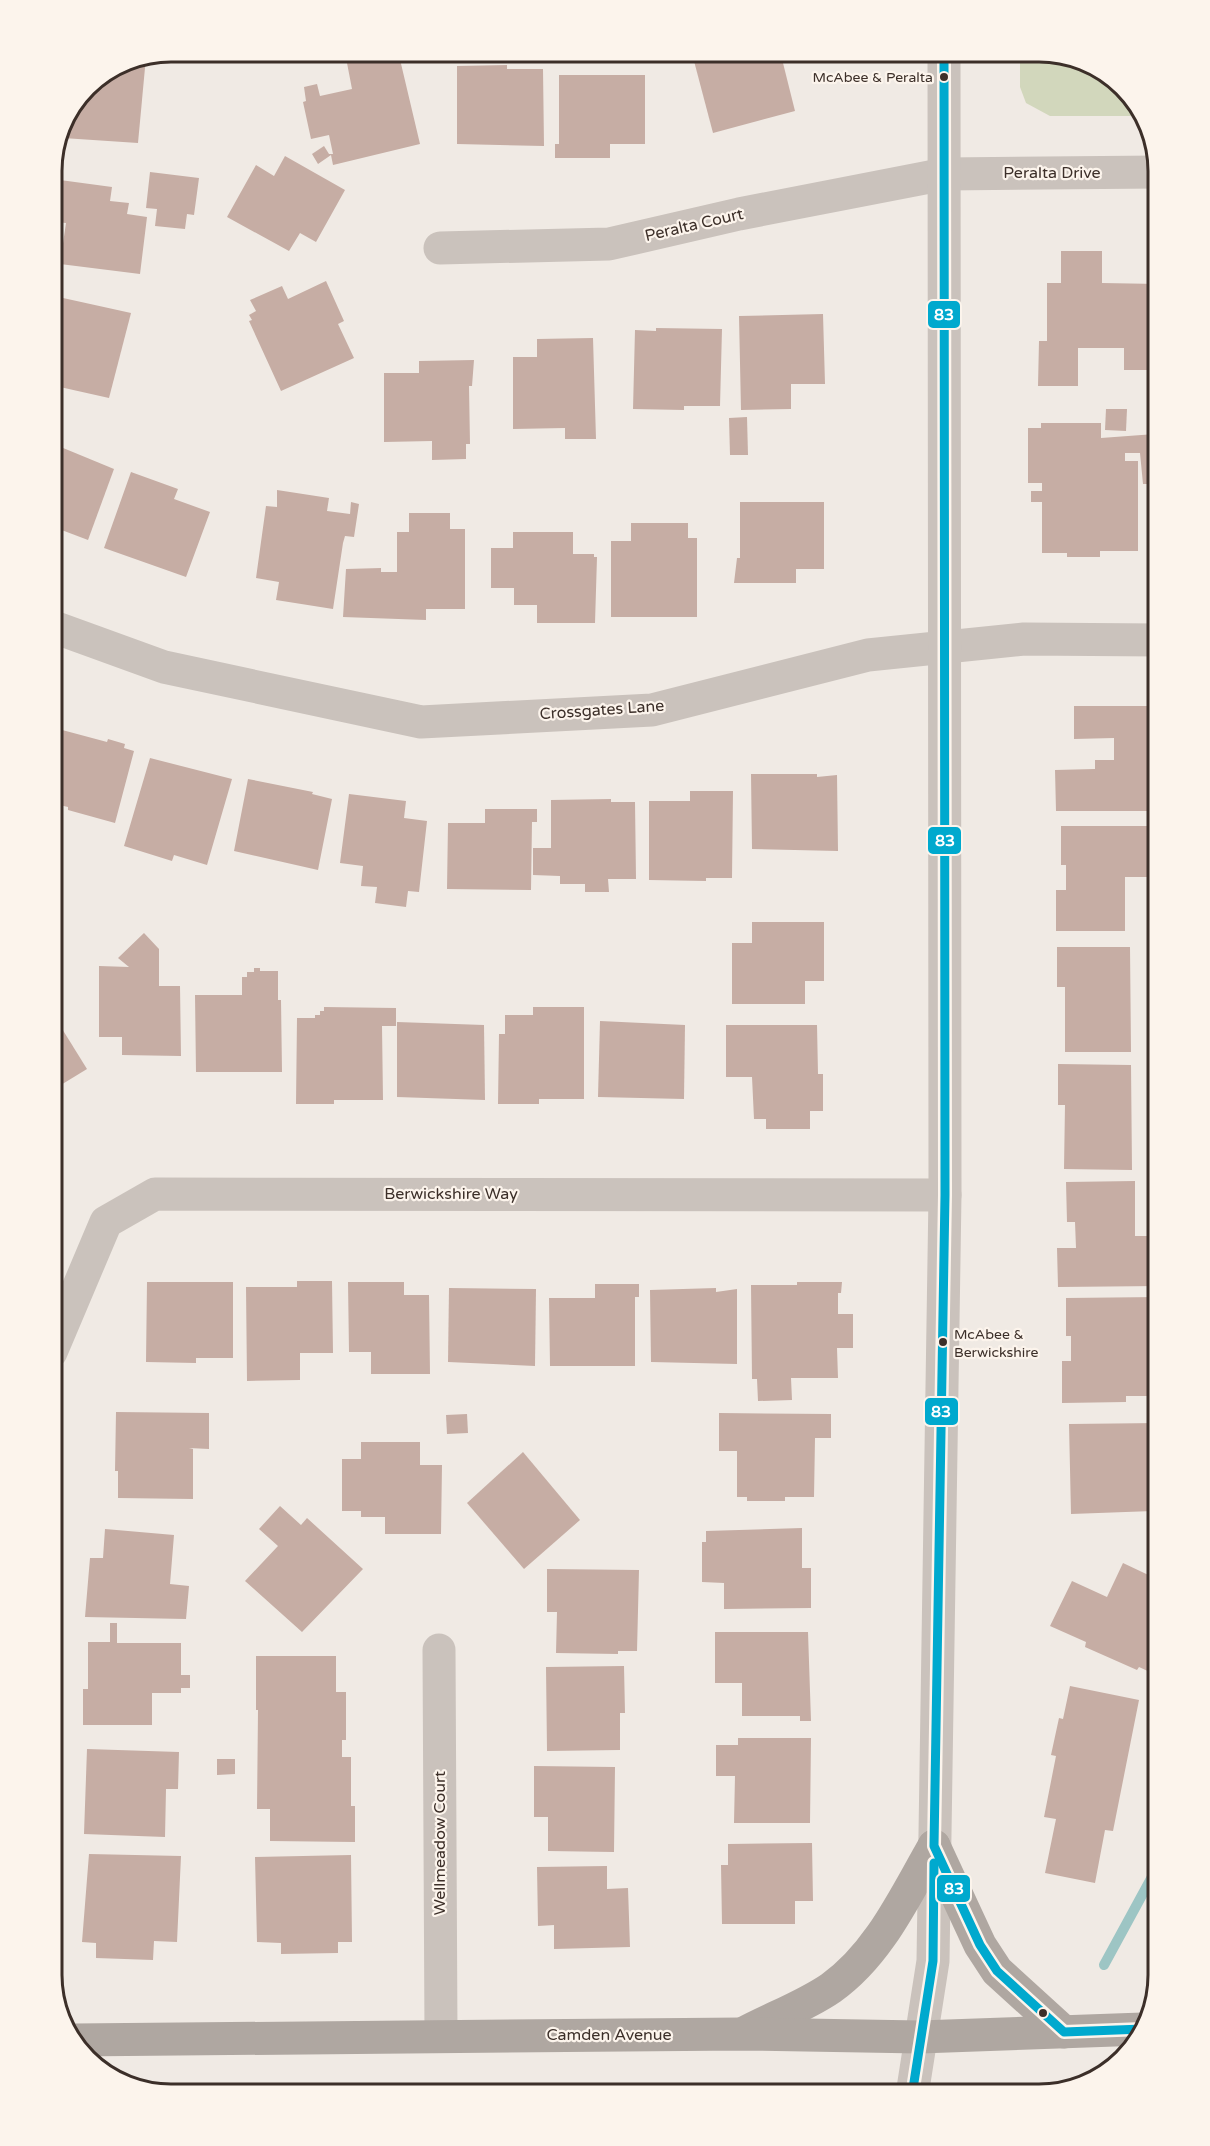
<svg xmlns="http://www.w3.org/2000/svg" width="1210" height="2146" font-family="'Varela Round',sans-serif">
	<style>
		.green { fill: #d2d7bc }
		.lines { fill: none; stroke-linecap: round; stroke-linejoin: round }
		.stream { stroke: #9dc5c4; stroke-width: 10 }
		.building { fill: #c6ada4 }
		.minor { stroke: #cac2bc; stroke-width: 33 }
		.major { stroke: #afa7a1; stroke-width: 33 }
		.bus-1-casing { stroke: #fcf4ec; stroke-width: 14 }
		.bus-1 { stroke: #00a9ce; stroke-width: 9 }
		.bus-dot { fill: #3c2f29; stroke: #fcf4ec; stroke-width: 2 }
		.labels { text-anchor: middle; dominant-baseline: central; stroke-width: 4.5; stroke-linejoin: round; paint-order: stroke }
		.bus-label { font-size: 14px; fill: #3c2f29; stroke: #fcf4ec; text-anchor: end }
		.street-label { font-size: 16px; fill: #3c2f29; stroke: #fcf4ec }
		.rim { fill: none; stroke: #3c2f29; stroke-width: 3 }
		.line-badge { stroke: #fcf4ec; stroke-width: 2 }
		.badge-label { font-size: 16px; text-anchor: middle; font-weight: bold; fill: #fff }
	</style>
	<rect width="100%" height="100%" fill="#f0eae4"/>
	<path class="green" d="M1020 51H1048L1112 75 1143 116H1050L1026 103 1020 87Z"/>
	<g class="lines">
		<path class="stream" d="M1104 1965 1159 1864"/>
	</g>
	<g class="building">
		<path d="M398 51 420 144 333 165 331 155 318 164 312 154 324 146 329 154H333L329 135 311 139 303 102 306 101 304 87 317 84 320 96 352 89 347 63Z"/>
		<path d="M780 51 795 111 713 133 694 61 729 51Z"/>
		<path d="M140 57H146L138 143 63 138 65 118 86 86 125 60Z"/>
		<path d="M507 65V69H543L544 146 457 144V66Z"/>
		<path d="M559 75H645V144H610V158H555V144H559Z"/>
		<path d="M285 156 345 190 316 242 300 233 289 251 227 217 256 165 274 176Z"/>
		<path d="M150 172 199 178 194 215 187 214 185 229 155 226 157 209 146 208Z"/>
		<path d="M60 180 112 187 110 201 129 203 127 214 147 217 140 274 60 264 66 223 55 222Z"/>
		<path d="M1061 251H1102V283L1159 284 1158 370H1124V348H1078V386H1038L1039 341H1047V283H1061Z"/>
		<path d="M326 281 344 321 338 324 354 358 281 391 249 321 252 320 249 315 256 311 250 300 282 286 288 299Z"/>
		<path d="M54 296 131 313 109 398 51 385V307Z"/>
		<path d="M823 314 825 384H791V409L741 410 739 316Z"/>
		<path d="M656 328 722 329 720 406H684V410L633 409 635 330 656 331Z"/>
		<path d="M593 338 596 439H565V428L513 429V357H537V339Z"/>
		<path d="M474 360 472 386H469L470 444H466V459L432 460V441L384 442V373H419V361Z"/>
		<path d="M1106 409H1127L1126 431 1105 430Z"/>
		<path d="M747 417 748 455H730L729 418Z"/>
		<path d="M1041 423H1101V438L1155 434 1153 484H1143L1140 453H1125V461H1138V551H1100V557H1067V553H1042V502H1031V491H1042V483H1028V428H1041Z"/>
		<path d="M51 443 114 469 88 540 51 526Z"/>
		<path d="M131 472 178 489 174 499 210 512 186 577 104 548Z"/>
		<path d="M277 490 329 498 327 511 350 514 351 502 359 504 354 537 345 536 343 543 333 609 276 600 279 582 256 578 266 506 277 507Z"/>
		<path d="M740 502H824V569H796V583H734L737 558H740Z"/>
		<path d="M409 513H450V529H465V609H426V620L343 617 346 569 381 568V572H397V532H409Z"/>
		<path d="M631 523H688V538H697V617H611V541H631Z"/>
		<path d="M513 532H573V554H594V557H597L595 623H537V605H514V588H491V548H513Z"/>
		<path d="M1074 706H1159V811H1056L1055 770 1095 769V760H1114V738L1074 739Z"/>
		<path d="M51 727 107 742 108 739 125 744 124 748 134 751 115 823 68 810V807L51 803Z"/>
		<path d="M150 758 232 779 207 865 174 855 172 861 124 846Z"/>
		<path d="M751 774H817V777L837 775 838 851 752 849Z"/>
		<path d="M248 779 313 792 312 794 332 799 318 870 234 851Z"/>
		<path d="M690 791H733L732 878H706V881L649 880V801H690Z"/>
		<path d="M349 794 406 801 404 818 427 821 419 892 408 891 406 907 375 903 377 887 361 886 363 866 340 863Z"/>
		<path d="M611 799V802H635L636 879H608L609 892H585V884H560V876L533 875V848H551V800Z"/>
		<path d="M485 809H537V822H532L531 890 447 889 448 823H485Z"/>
		<path d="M1061 826H1159V877H1125V931H1056V890H1066V865H1061Z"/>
		<path d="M752 922H824V981H805V1004H732V943H752Z"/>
		<path d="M144 933 159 949V986H180L181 1056 122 1055V1037H99V966L129 967 118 958Z"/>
		<path d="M1057 947H1130L1131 1052H1065V987H1057Z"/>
		<path d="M254 968H260V971H278V1000H281L282 1072H196L195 995H242V977H247V972H254Z"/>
		<path d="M324 1007 396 1008V1026H382L383 1100H334V1104H296L297 1018H315V1015H320V1011H324Z"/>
		<path d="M533 1007H584V1099H539V1104H498L499 1034H505V1015H533Z"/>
		<path d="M51 1011 87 1069 51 1091Z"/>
		<path d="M600 1021 685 1025 684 1099 598 1097Z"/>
		<path d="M397 1022 484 1025 485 1100 397 1097Z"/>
		<path d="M726 1025H817L818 1074H823V1111H810V1129H766V1119H754L752 1077H726Z"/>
		<path d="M1058 1064 1131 1065 1132 1170 1064 1169 1065 1105H1058Z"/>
		<path d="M1135 1181V1236H1159V1286L1058 1287 1057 1248H1076L1075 1222H1067L1066 1182Z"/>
		<path d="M297 1281H332L333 1353H300V1380L247 1381 246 1287H297Z"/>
		<path d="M147 1282H233V1358H196V1363L146 1362Z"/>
		<path d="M348 1282H404V1295H429L430 1374H371V1352H349Z"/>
		<path d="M797 1282H842L841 1293H838V1314H853V1348H837L838 1378H791L792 1400 758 1401 757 1379H752L751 1285H797Z"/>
		<path d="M595 1284H639V1297H635V1366H550L549 1298H595Z"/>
		<path d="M449 1288 536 1289 535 1366 448 1362Z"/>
		<path d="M716 1288V1292L737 1289V1364L651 1362 650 1290Z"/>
		<path d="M1159 1297V1347H1152L1153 1396H1126V1402L1062 1403V1361H1071V1336H1066V1298Z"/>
		<path d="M116 1412 209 1413V1449L189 1448 193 1449V1499L118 1498V1471H115Z"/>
		<path d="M719 1413 831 1414V1438H815L814 1497H785V1501H747V1497H737V1451H719Z"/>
		<path d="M467 1414 468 1433 447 1434 446 1415Z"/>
		<path d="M1159 1423V1456H1153V1511L1071 1514 1069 1424Z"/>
		<path d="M361 1442H420V1465H442L441 1534H385V1517H361V1511H342V1459H361Z"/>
		<path d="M523 1452 580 1520 524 1569 467 1503Z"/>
		<path d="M280 1506 301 1525 307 1518 363 1569 302 1632 245 1581 278 1546 259 1529Z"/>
		<path d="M802 1528V1568H811V1608L724 1609V1583L702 1582V1542H706V1531Z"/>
		<path d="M105 1529 174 1535 170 1584 189 1586 186 1619 85 1617 90 1558H103Z"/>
		<path d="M1123 1563 1159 1580V1619L1150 1639 1159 1642V1658L1152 1673 1139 1667 1137 1670 1085 1647 1086 1642 1050 1626 1072 1581 1107 1597Z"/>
		<path d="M547 1569 639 1570 637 1651H618V1654L556 1653 557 1612H547Z"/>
		<path d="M110 1623H117V1643H181V1675H190V1688H181V1693H152V1725H83V1689H88V1642H110Z"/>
		<path d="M715 1632H808L811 1721H800V1716H742V1683H715Z"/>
		<path d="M256 1656H336V1692H346V1740H342V1757H351V1806H355V1842L270 1841V1809H257L258 1710H256Z"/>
		<path d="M624 1666 625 1713H620V1750L547 1751 546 1667Z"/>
		<path d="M1070 1686 1139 1700 1113 1831 1105 1830 1095 1883 1045 1873 1056 1819 1044 1817 1056 1756 1051 1755 1059 1718 1063 1719Z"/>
		<path d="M738 1738H811L810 1823H734L735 1776H716V1745H738Z"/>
		<path d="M87 1749 179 1752 178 1789H166L165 1837 84 1834Z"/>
		<path d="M217 1759H235V1774L217 1775Z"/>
		<path d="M534 1766 615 1767 614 1852 548 1851V1817H534Z"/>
		<path d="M812 1843 813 1901H795V1924H722L721 1865H728V1844Z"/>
		<path d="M89 1854 181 1856 177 1942 154 1941 153 1960 96 1958V1943L82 1942Z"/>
		<path d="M351 1855 352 1942H338V1953L281 1954V1943L257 1942 255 1857Z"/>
		<path d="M607 1866V1889L628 1888 630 1947 554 1949V1925L538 1926 537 1867Z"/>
	</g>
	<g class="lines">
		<g class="minor">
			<path d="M440 248 609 244 739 214 945 174 1159 172"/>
			<path d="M51 626 164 667 421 722 652 710 868 655 1024 639 1159 640"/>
			<path d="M51 1352 106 1222 155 1194 945 1195"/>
			<path d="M439 1650 441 2036"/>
			<path d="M912 2095 933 1961 945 1195 944 51"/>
		</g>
		<g class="major">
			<path d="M934 1846 980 1945 997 1971 1064 2032"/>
			<path d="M744 2033C772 2018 805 2006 831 1988 879 1954 905 1896 934 1846"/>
			<path d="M75 2040 742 2034 920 2037 1143 2029"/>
		</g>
		<defs>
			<g id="bus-1">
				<path d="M944 51 945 1195 934 1846 980 1945 997 1971 1064 2032 1143 2029"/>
				<path d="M912 2095 933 1961 934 1863"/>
			</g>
		</defs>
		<use href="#bus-1" class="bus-1-casing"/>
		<use href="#bus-1" class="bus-1"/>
	</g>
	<g class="bus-dot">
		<circle cx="944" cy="77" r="5"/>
		<circle cx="943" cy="1342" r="5"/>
		<circle cx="1043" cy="2013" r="5"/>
	</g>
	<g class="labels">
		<g class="bus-label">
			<text x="933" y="77">McAbee &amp; Peralta</text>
			<text x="954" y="1334" text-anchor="start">McAbee &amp;<tspan x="954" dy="18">Berwickshire</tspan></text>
		</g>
		<g class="street-label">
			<text x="1052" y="173">Peralta Drive</text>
			<text transform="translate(694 225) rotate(-13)">Peralta Court</text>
			<text transform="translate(602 710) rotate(-4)">Crossgates Lane</text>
			<text x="451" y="1194">Berwickshire Way</text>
			<text transform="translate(440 1843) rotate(-90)">Wellmeadow Court</text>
			<text x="609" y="2035">Camden Avenue</text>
		</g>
	</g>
	<path d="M0 0H1210V2146H0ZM171 62H1039A109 109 0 0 1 1148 171V1975A109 109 0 0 1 1039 2084H171A109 109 0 0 1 62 1975V171A109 109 0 0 1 171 62Z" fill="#fcf4ec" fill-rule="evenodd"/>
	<path class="rim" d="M171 62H1039A109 109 0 0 1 1148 171V1975A109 109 0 0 1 1039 2084H171A109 109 0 0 1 62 1975V171A109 109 0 0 1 171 62Z"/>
	<g class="line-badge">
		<rect x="927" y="300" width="34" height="29" rx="6" fill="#00a9ce"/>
		<rect x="927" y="826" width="35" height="29" rx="6" fill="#00a9ce"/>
		<rect x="924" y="1397" width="35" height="29" rx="6" fill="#00a9ce"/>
		<rect x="936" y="1874" width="35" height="29" rx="6" fill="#00a9ce"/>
	</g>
	<g class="badge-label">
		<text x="944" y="320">83</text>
		<text x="945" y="846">83</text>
		<text x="941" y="1417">83</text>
		<text x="954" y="1894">83</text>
	</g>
</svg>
